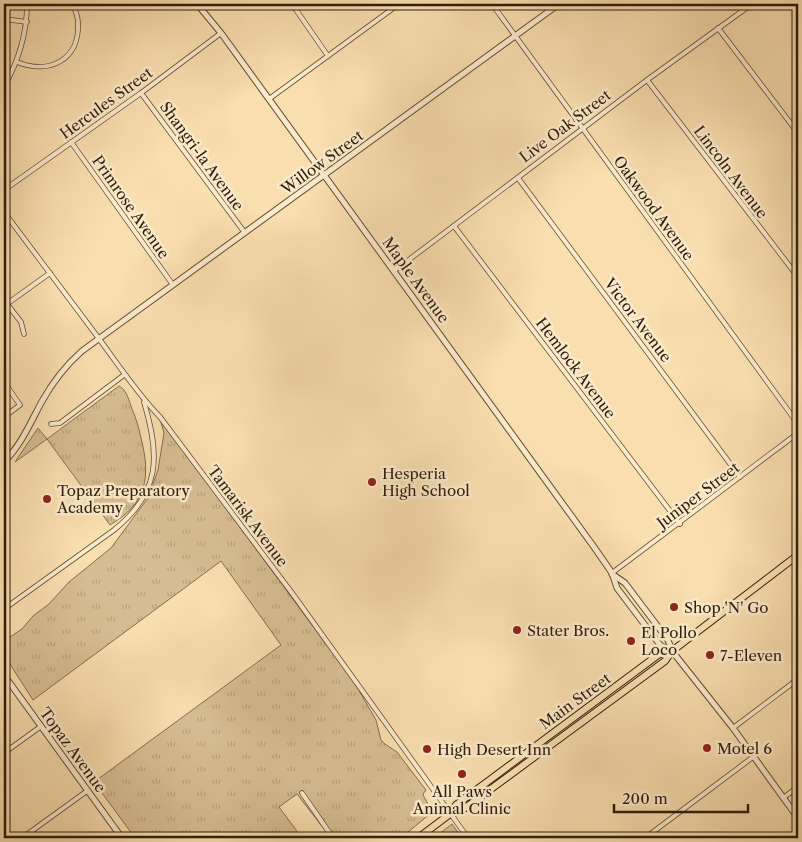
<svg xmlns="http://www.w3.org/2000/svg" width="802" height="842" font-family="'Libre Caslon Text',serif">
	<style>
		.grass { fill: url(#grass-tufts); stroke: #836e50 }
		.lines { fill: none; stroke-linecap: round; stroke-linejoin: round }
		.minor-casing { stroke: #624e35; stroke-width: 5.5 }
		.tertiary-casing { stroke: #624e35; stroke-width: 7 }
		.primary-casing { stroke: #2f1e0c; stroke-width: 8 }
		.minor { stroke: #fbeacb; stroke-width: 4 }
		.tertiary { stroke: #fbeacb; stroke-width: 5 }
		.primary { stroke: #f9deaf; stroke-width: 6 }
		.poi-dot { fill: #8f2418; stroke: #fbeacb; stroke-width: 2 }
		.labels { text-anchor: middle; dominant-baseline: central; stroke-width: 5; stroke-linejoin: round; paint-order: stroke }
		.street-label { font-size: 15px; fill: #2f1e0c; stroke: #fbeacb }
		.poi-label { font-size: 15px; fill: #2f1e0c; stroke: #fbeacb; text-anchor: start }
	</style>
	<defs>
		<pattern id="grass-tufts" width="24" height="20" patternUnits="userSpaceOnUse" patternTransform="scale(1.25)"><rect width="24" height="20" fill="#d7bd93"/><path d="M3 7l-1-3M5 7V3M7 7l1-3M15 17l-1-3M17 17v-4M19 17l1-3" fill="none" stroke="#b9a27e"/></pattern>
	</defs>
	<rect width="100%" height="100%" fill="#f9deaf"/>
	<filter id="stains"><feTurbulence type="fractalNoise" baseFrequency=".004" numOctaves="4"/><feColorMatrix values="0 0 0 0 .2 0 0 0 0 .09 0 0 0 0 .02 0 0 0 .5 -.17"/></filter>
	<radialGradient id="worn" r=".72"><stop offset=".6" stop-color="#630" stop-opacity="0"/><stop offset="1" stop-color="#630" stop-opacity=".3"/></radialGradient>
	<g class="grass">
		<path d="M119 386C127 390 129 401 132 409 136 418 139 428 141 438 151 477 147 503 110 525L47 439 15 462 38 428 47 439Z"/>
		<path d="M160 419 354 682 376 720 381 740 385 744 397 752 426 790 423 794C425 801 431 806 431 813L401 838H331L297 794 279 807 302 838H135L94 782 281 645 221 561 33 700 6 658 4 648 7 639 22 629 33 616 49 604 69 582 111 548 148 498 158 470 164 433Z"/>
		<path d="M452 824 462 838H434Z"/>
	</g>
	<g class="lines">
		<defs>
			<g id="minor">
				<path d="M126 4 127 7"/>
				<path d="M292 4 328 56"/>
				<path d="M492 4 798 424"/>
				<path d="M4 19 27 22"/>
				<path d="M718 28 798 133"/>
				<path d="M17 62C49 75 80 60 78 23 78 16 75 10 73 4"/>
				<path d="M647 80 798 277"/>
				<path d="M4 87C19 60 27 34 27 4"/>
				<path d="M141 93 245 233"/>
				<path d="M269 99 399 4"/>
				<path d="M71 142 173 285"/>
				<path d="M518 178 740 477"/>
				<path d="M4 190 141 93 221 33"/>
				<path d="M4 212C34 252 64 292 94 332 116 361 135 391 160 417L295 597 468 838"/>
				<path d="M454 226 680 524"/>
				<path d="M394 271 647 80 752 4"/>
				<path d="M7 304 21 322 24 334"/>
				<path d="M4 306 50 273"/>
				<path d="M4 382 20 405 4 417"/>
				<path d="M51 424 60 423 124 375"/>
				<path d="M612 573 798 433"/>
				<path d="M4 609 114 530C161 492 160 456 144 402"/>
				<path d="M733 728 798 679"/>
				<path d="M4 753 40 727"/>
				<path d="M302 793 333 838"/>
				<path d="M783 798 798 787"/>
				<path d="M22 838 87 791"/>
				<path d="M645 838 753 757"/>
			</g>
			<g id="tertiary">
				<path d="M197 4 221 33 594 547 612 573 617 588 660 645 671 651"/>
				<path d="M4 462C21 445 30 424 41 403 52 383 65 366 82 351L559 4"/>
				<path d="M612 574 625 583 668 640 672 651 733 728 798 818"/>
				<path d="M4 675 122 838"/>
			</g>
			<g id="primary">
				<path d="M450 814 456 805 658 655 671 651"/>
				<path d="M418 838 450 814 461 811 665 661 672 651 798 555"/>
			</g>
		</defs>
		<use href="#minor" class="minor-casing"/>
		<use href="#tertiary" class="tertiary-casing"/>
		<use href="#primary" class="primary-casing"/>
		<use href="#minor" class="minor"/>
		<use href="#tertiary" class="tertiary"/>
		<use href="#primary" class="primary"/>
	</g>
	<g class="poi-dot">
		<circle cx="372" cy="482" r="5"/>
		<circle cx="47" cy="499" r="5"/>
		<circle cx="674" cy="607" r="5"/>
		<circle cx="517" cy="630" r="5"/>
		<circle cx="631" cy="641" r="5"/>
		<circle cx="710" cy="655" r="5"/>
		<circle cx="707" cy="748" r="5"/>
		<circle cx="427" cy="749" r="5"/>
		<circle cx="462" cy="774" r="5"/>
	</g>
	<g class="labels">
		<g class="street-label">
			<text transform="translate(106 103) rotate(-36)">Hercules Street</text>
			<text transform="translate(565 126) rotate(-37)">Live Oak Street</text>
			<text transform="translate(202 156) rotate(54)">Shangri-la Avenue</text>
			<text transform="translate(322 162) rotate(-36)">Willow Street</text>
			<text transform="translate(731 172) rotate(53)">Lincoln Avenue</text>
			<text transform="translate(131 207) rotate(55)">Primrose Avenue</text>
			<text transform="translate(654 208) rotate(54)">Oakwood Avenue</text>
			<text transform="translate(416 280) rotate(54)">Maple Avenue</text>
			<text transform="translate(638 320) rotate(53)">Victor Avenue</text>
			<text transform="translate(576 368) rotate(53)">Hemlock Avenue</text>
			<text transform="translate(698 495) rotate(-37)">Juniper Street</text>
			<text transform="translate(248 516) rotate(53)">Tamarisk Avenue</text>
			<text transform="translate(575 701) rotate(-36)">Main Street</text>
			<text transform="translate(73 750) rotate(54)">Topaz Avenue</text>
		</g>
		<g class="poi-label">
			<text x="382" y="473">Hesperia<tspan x="382" dy="17">High School</tspan></text>
			<text x="57" y="490">Topaz Preparatory<tspan x="57" dy="17">Academy</tspan></text>
			<text x="684" y="607">Shop 'N' Go</text>
			<text x="527" y="630">Stater Bros.</text>
			<text x="641" y="632">El Pollo<tspan x="641" dy="17">Loco</tspan></text>
			<text x="720" y="655">7-Eleven</text>
			<text x="717" y="748">Motel 6</text>
			<text x="437" y="749">High Desert Inn</text>
			<text x="462" y="791" text-anchor="middle">All Paws<tspan x="462" dy="17">Animal Clinic</tspan></text>
		</g>
	</g>
	<rect width="802" height="842" fill="none" stroke="#f9deaf" stroke-width="20"/>
	<rect x="5" y="5" width="792" height="832" fill="none" stroke="#2f1e0c" stroke-width="2.5"/>
	<rect x="10" y="10" width="782" height="822" fill="none" stroke="#2f1e0c"/>
	<path d="M614 804v8h134v-8" fill="none" stroke="#2f1e0c" stroke-width="2.5"/>
	<text x="622" y="804" font-size="15" fill="#2f1e0c" stroke="#fbeacb" stroke-width="4" paint-order="stroke">200 m</text>
	<rect width="100%" height="100%" filter="url(#stains)"/>
	<rect width="100%" height="100%" fill="url(#worn)"/>
</svg>
